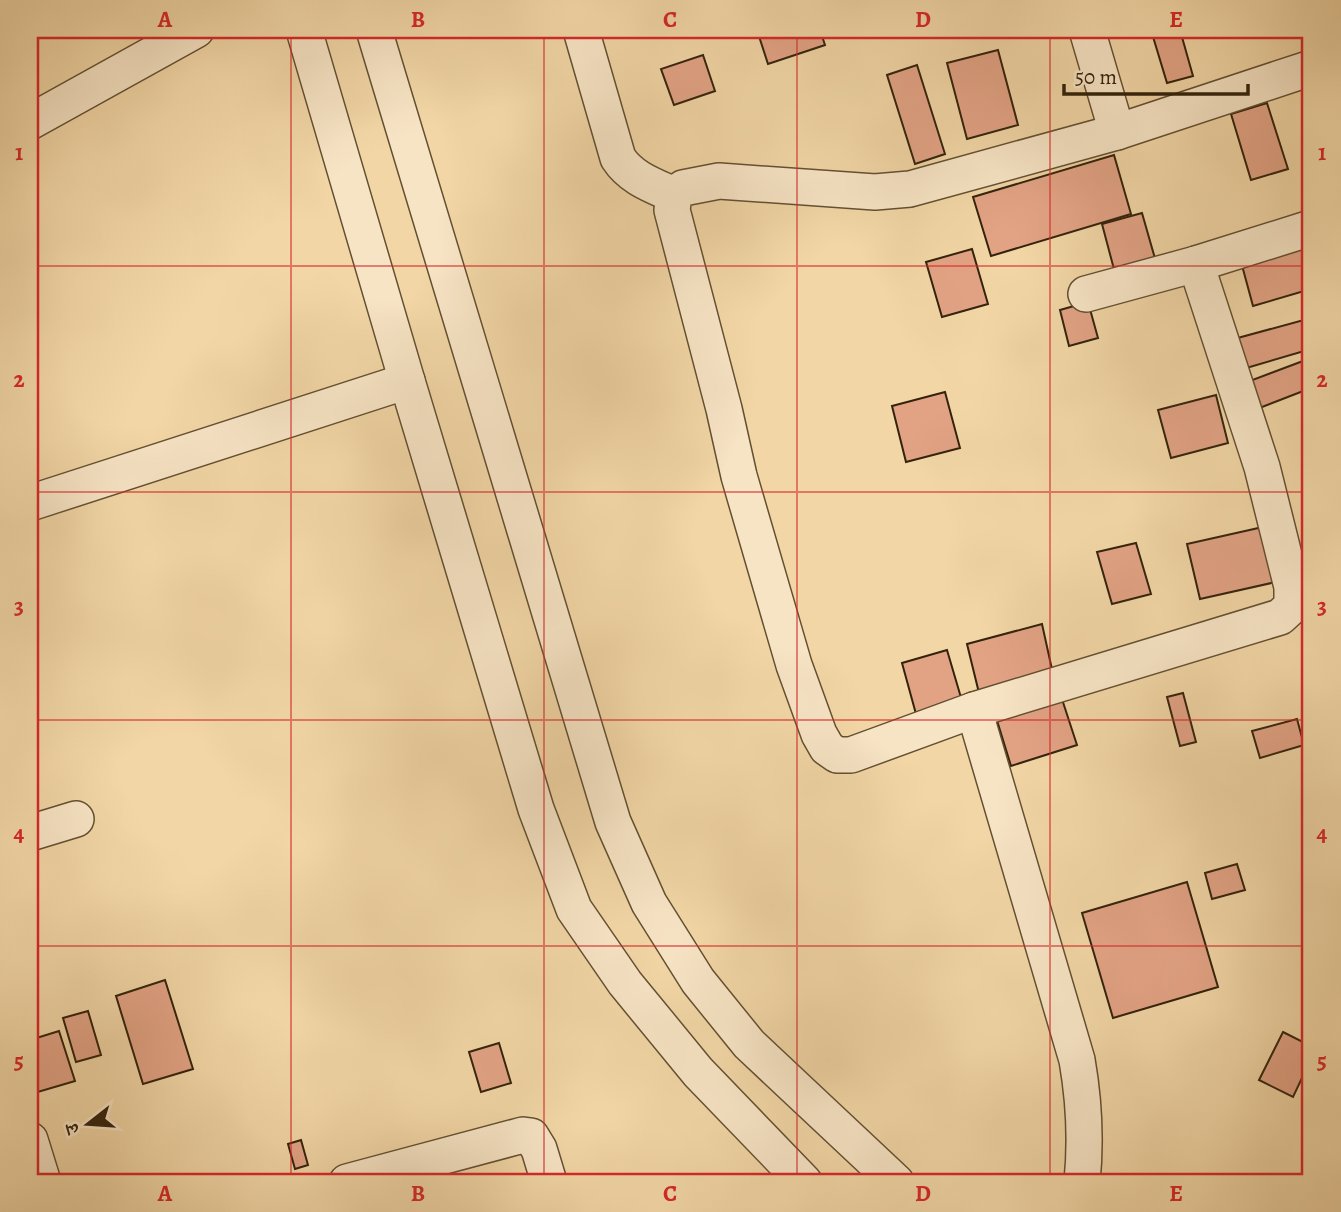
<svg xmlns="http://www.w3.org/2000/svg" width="1341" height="1212" font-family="Alegreya,'Noto Serif Devanagari',serif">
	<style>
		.building { fill: #e2a385; stroke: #33230c; stroke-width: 2 }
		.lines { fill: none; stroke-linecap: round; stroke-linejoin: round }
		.minor-casing { stroke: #635032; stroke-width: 38 }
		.minor { stroke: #f7e4c5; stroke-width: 35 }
		.grid { fill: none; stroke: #d62828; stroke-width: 2; stroke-opacity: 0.55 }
		.neatline { fill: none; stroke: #d62828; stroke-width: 2.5 }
		.grid-label { font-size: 23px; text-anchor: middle; font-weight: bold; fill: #d62828 }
	</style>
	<rect width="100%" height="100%" fill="#f2d6a6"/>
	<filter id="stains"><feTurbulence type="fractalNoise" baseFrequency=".00286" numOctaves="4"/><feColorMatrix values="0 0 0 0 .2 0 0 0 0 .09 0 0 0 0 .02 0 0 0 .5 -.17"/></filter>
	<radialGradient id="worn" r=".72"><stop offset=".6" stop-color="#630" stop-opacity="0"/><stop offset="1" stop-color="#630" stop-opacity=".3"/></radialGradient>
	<g class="building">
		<path d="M757 30H820L825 45 768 64Z"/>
		<path d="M1151 30H1180L1193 76 1167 83Z"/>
		<path d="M998 50 1018 125 967 139 947 63Z"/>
		<path d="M703 55 715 91 674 105 661 69Z"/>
		<path d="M917 65 945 154 915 164 887 75Z"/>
		<path d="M1267 103 1288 169 1251 180 1231 114Z"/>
		<path d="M1114 155 1131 214 991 256 973 197Z"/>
		<path d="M1142 213 1156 262 1115 273 1102 224Z"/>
		<path d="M1311 241V289L1253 306 1240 258Z"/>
		<path d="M972 249 988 304 942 317 926 262Z"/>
		<path d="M1088 302 1098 338 1069 346 1060 310Z"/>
		<path d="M1311 318V349L1243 369 1234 339Z"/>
		<path d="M1311 358V388L1257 409 1247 382Z"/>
		<path d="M945 392 960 448 906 462 892 406Z"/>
		<path d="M1216 395 1228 443 1171 458 1158 410Z"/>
		<path d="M1263 527 1276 582 1200 599 1187 544Z"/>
		<path d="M1136 543 1151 594 1112 604 1097 552Z"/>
		<path d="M1042 624 1053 674 979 693 967 644Z"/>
		<path d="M947 650 962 701 916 714 902 663Z"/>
		<path d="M1060 693 1077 745 1011 766 995 714Z"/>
		<path d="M1183 693 1196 742 1180 746 1167 697Z"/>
		<path d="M1297 719 1304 745 1260 758 1252 731Z"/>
		<path d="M1237 864 1245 890 1212 899 1205 873Z"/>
		<path d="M1187 882 1218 987 1113 1018 1082 913Z"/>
		<path d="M165 980 193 1069 143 1084 116 996Z"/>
		<path d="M88 1011 101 1055 76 1062 63 1018Z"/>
		<path d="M59 1031 75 1081 31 1094 30 1040Z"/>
		<path d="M1283 1032 1311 1046V1059L1293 1097 1259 1080Z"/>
		<path d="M499 1043 511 1083 481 1092 469 1052Z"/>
		<path d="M301 1140 308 1165 295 1169 288 1144Z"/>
	</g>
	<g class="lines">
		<defs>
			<g id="minor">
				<path d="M304 30 407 381 536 809 574 909 625 983 698 1072 804 1182"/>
				<path d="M374 30 613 822 649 903 698 981 749 1044 896 1182"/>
				<path d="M581 30 618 158C631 178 652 185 674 195"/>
				<path d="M1087 30 1117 132"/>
				<path d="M30 122 196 30"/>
				<path d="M1196 264 1262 467 1292 587V606L1280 617 974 710 851 755H837L827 748 819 734 794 665 739 476 724 409 672 210 674 195 683 188 719 181 875 192 910 189 1117 132 1311 68"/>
				<path d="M1086 294 1196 264 1311 228"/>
				<path d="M30 503 407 381"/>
				<path d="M974 710 1077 1060C1084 1100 1086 1142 1082 1182"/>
				<path d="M30 833 76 819"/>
				<path d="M30 1140 43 1182"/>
				<path d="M347 1182 523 1135 531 1136 539 1149 549 1182"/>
			</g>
		</defs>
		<use href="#minor" class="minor-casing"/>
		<use href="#minor" class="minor"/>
	</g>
	<path class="grid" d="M291 30V1182M544 30V1182M797 30V1182M1050 30V1182M30 266H1311M30 492H1311M30 720H1311M30 946H1311"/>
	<rect width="1341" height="1212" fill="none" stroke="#f2d6a6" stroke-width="77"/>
	<g transform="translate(88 1124) rotate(253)" stroke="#f7e4c5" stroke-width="5" paint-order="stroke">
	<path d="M0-5L12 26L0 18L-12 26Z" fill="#33230c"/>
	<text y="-10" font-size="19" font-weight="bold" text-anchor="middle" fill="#33230c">उ</text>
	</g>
	<path d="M1064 84v10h184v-10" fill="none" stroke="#33230c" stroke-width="3.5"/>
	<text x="1075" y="84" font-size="21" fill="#33230c" stroke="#f7e4c5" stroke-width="5" paint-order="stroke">50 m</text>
	<rect x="38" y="38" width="1264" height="1136" class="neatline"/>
	<g class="grid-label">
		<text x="165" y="27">A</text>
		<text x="418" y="27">B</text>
		<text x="670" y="27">C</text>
		<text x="923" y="27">D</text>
		<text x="1176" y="27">E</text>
		<text x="19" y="160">1</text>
		<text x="1322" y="160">1</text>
		<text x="19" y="387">2</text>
		<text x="1322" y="387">2</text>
		<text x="19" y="614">3</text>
		<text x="1322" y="614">3</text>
		<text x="19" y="841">4</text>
		<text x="1322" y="841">4</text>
		<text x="19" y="1068">5</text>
		<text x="1322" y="1068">5</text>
		<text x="165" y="1201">A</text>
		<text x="418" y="1201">B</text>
		<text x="670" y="1201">C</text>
		<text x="923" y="1201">D</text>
		<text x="1176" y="1201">E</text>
	</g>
	<rect width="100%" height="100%" filter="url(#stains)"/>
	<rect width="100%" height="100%" fill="url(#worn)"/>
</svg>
